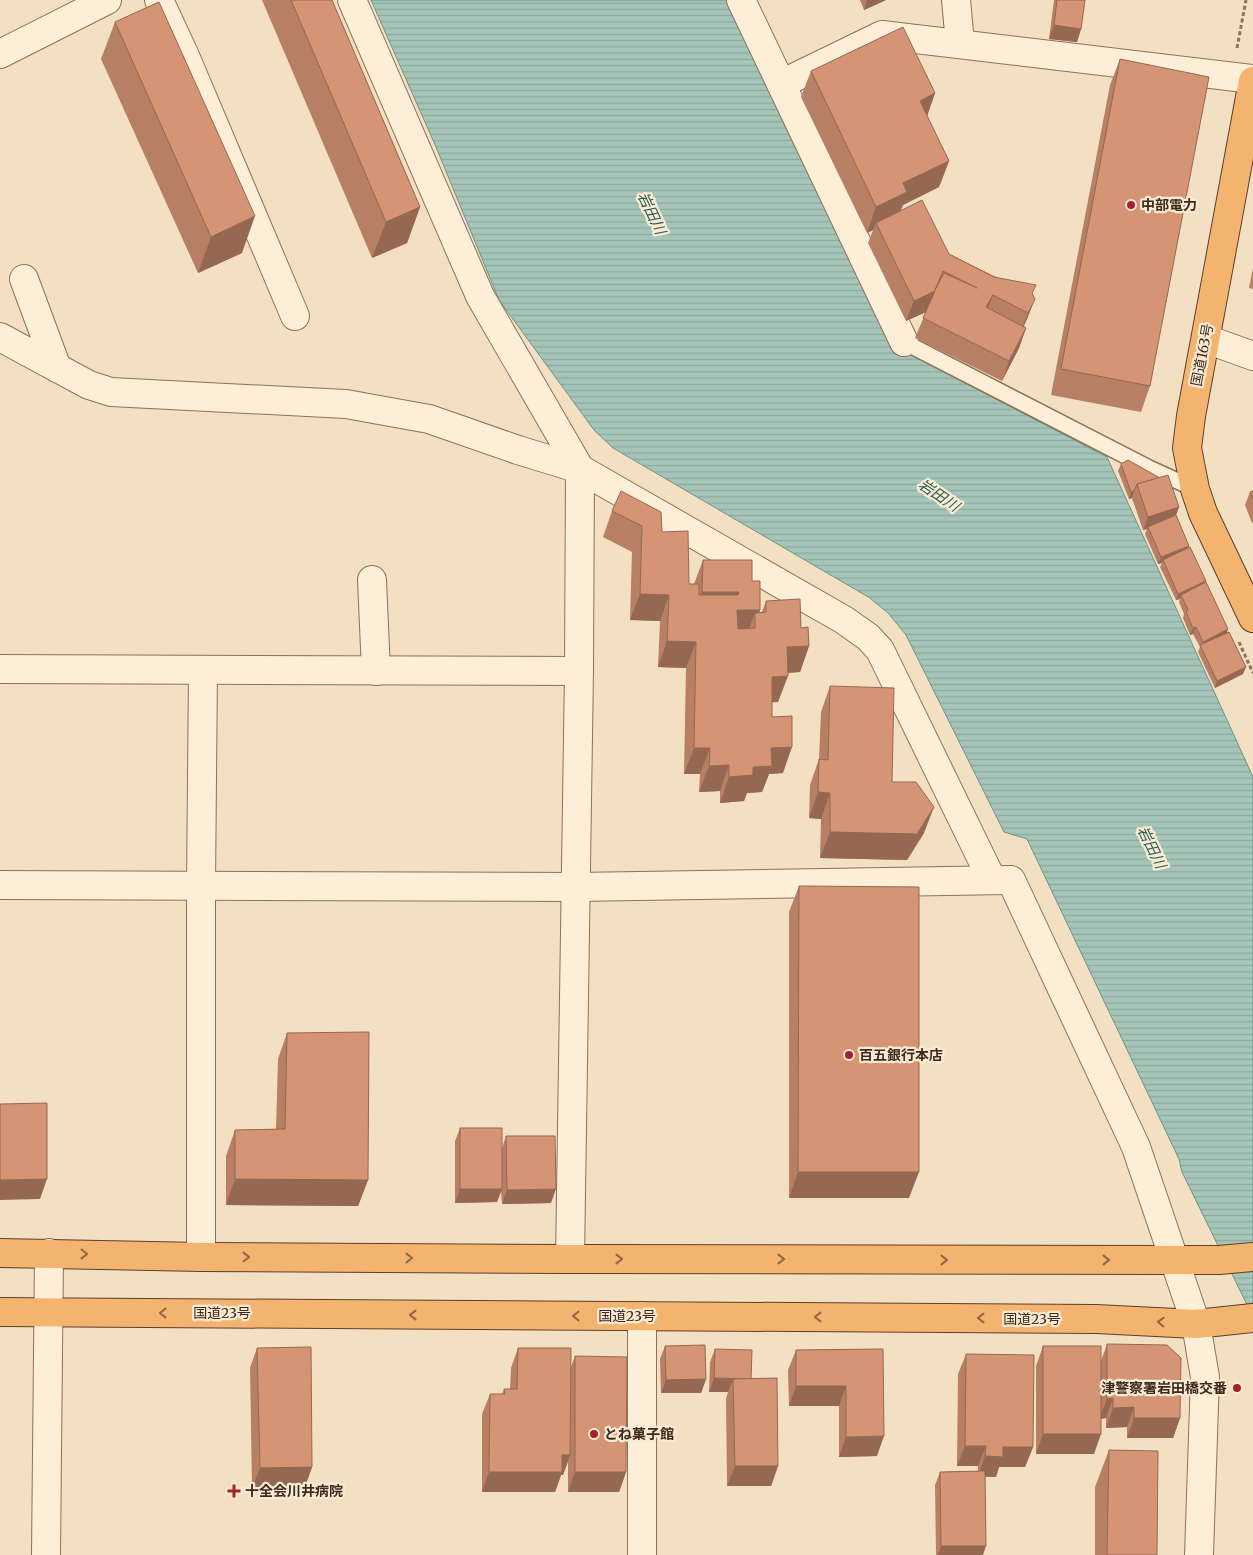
<svg xmlns="http://www.w3.org/2000/svg" width="1253" height="1555" font-family="Merriweather,'Noto Sans JP',serif">
	<style>
		.water { fill: url(#water-rules); stroke: #6a9587 }
		.lines { fill: none; stroke-linecap: round; stroke-linejoin: round }
		.service-casing { stroke: #907057; stroke-width: 18 }
		.minor-casing { stroke: #907057; stroke-width: 30 }
		.tertiary-casing { stroke: #907057; stroke-width: 30 }
		.trunk-casing { stroke: #5d3e2b; stroke-width: 30 }
		.path { stroke: #907057; stroke-width: 3; stroke-dasharray: 4 2.5; stroke-linecap: butt }
		.service { stroke: #fceed7; stroke-width: 15 }
		.minor { stroke: #fceed7; stroke-width: 28 }
		.tertiary { stroke: #fceed7; stroke-width: 28 }
		.trunk { stroke: #f3b470; stroke-width: 28 }
		.wall { fill: #b77f64 }
		.shaded-wall { fill: #956851 }
		.building { fill: #d59474; stroke: #956851; fill-rule: evenodd }
		.oneway { stroke: #8f6842 }
		.poi-dot { fill: #a6202d; stroke: #f9ebd3; stroke-width: 2 }
		.labels { text-anchor: middle; dominant-baseline: central; stroke-width: 4.5; stroke-linejoin: round; paint-order: stroke }
		.poi-label { font-size: 14px; font-weight: bold; fill: #3e2a1d; stroke: #f9ebd3; text-anchor: start }
		.street-label { font-size: 14px; fill: #3e2a1d; stroke: #f9ebd3 }
		.water-label { font-size: 15px; font-style: italic; fill: #2a5f57; stroke: #f9ebd3 }
	</style>
	<defs>
		<pattern id="water-rules" width="6" height="5" patternUnits="userSpaceOnUse" patternTransform="scale(1.25)"><rect width="6" height="5" fill="#a5c5b9"/><path d="M0 2.5h6" fill="none" stroke="#8fa99f"/></pattern>
	</defs>
	<rect width="100%" height="100%" fill="#f3e0c2"/>
	<path class="water" d="M371 0H729L896 347 1107 457 1253 777V1317L1182 1172 1179 1159 1027 839 1004 832 906 635 889 614 870 598 613 448 594 430 499 300 436 147Z"/>
	<g class="lines">
		<defs>
			<path id="service" d="M904 342 1149 468 1195 489"/>
			<g id="minor">
				<path d="M159 0 185 56 295 316"/>
				<path d="M352 0 480 296 580 469 579 671 570 1259"/>
				<path d="M741 0 904 342"/>
				<path d="M956 0 960 43"/>
				<path d="M781 84 882 35 1253 79"/>
				<path d="M24 279 57 368"/>
				<path d="M0 337 89 385 111 392 346 404 429 419 518 450 580 469 844 620 868 637 880 650 992 880"/>
				<path d="M1206 339 1253 356"/>
				<path d="M372 580 376 671"/>
				<path d="M0 669 579 671"/>
				<path d="M0 885 576 887 1008 880"/>
				<path d="M201 1257V886L203 670"/>
				<path d="M642 1316V1555"/>
				<path d="M46 1555 49 1253"/>
			</g>
			<g id="tertiary">
				<path d="M0 54 107 0"/>
				<path d="M1011 880 1136 1147 1196 1324 1205 1377 1199 1555"/>
			</g>
			<g id="trunk">
				<path d="M1253 81 1191 416 1187 448 1195 489 1203 513 1253 618"/>
				<path d="M0 1253 201 1257 570 1259 1175 1260H1219L1253 1257"/>
				<path d="M0 1312 1096 1319 1196 1324 1253 1318"/>
			</g>
		</defs>
		<use href="#service" class="service-casing"/>
		<use href="#minor" class="minor-casing"/>
		<use href="#tertiary" class="tertiary-casing"/>
		<use href="#trunk" class="trunk-casing"/>
		<g class="path">
			<path d="M1237 48 1246 0"/>
			<path d="M1239 642 1253 673"/>
		</g>
		<use href="#service" class="service"/>
		<use href="#minor" class="minor"/>
		<use href="#tertiary" class="tertiary"/>
		<use href="#trunk" class="trunk"/>
	</g>
	<g class="wall">
		<path d="M262 0H332L420 207 407 243 372 258Z"/>
		<path d="M860 0H886L864 10Z"/>
		<path d="M1054 0H1085L1081 29 1077 42 1049 39Z"/>
		<path d="M115 22 242 253 198 273 101 59Z"/>
		<path d="M1120 59 1150 386 1141 412 1051 395 1110 85Z"/>
		<path d="M811 71 935 93 927 116 949 161 939 187 903 205 900 211 949 254 1033 295 1027 319 1024 326 1026 328 1019 348 1002 381 915 338 926 312 906 321 868 243 873 230 867 233 801 97Z"/>
		<path d="M1253 268V289L1249 288Z"/>
		<path d="M1121 464 1179 507 1176 515 1189 546 1188 548 1206 581 1205 583 1227 633 1243 674 1215 688 1198 652 1200 647 1193 634 1190 635 1183 618 1184 614 1179 602 1180 599 1176 600 1160 567 1162 563 1158 564 1145 534 1147 529 1143 530 1132 498 1129 499 1118 471Z"/>
		<path d="M1253 491V522L1252 523 1245 505 1250 492Z"/>
		<path d="M612 511 662 532 689 584H694L703 560 752 581 760 610 759 612H762L766 601 801 628 809 646 800 672 788 673 778 702H772V717L783 773 769 774 762 792 747 793 744 801 720 803V791L699 792 700 774H684L686 668 658 667 660 621 630 620 632 552 603 537Z"/>
		<path d="M830 686 924 833 907 860 820 858 821 819 809 818 810 785 819 759 821 712Z"/>
		<path d="M799 886 909 1198H789V912Z"/>
		<path d="M287 1033 368 1180 358 1206 226 1205V1156L235 1130 276 1129 278 1059Z"/>
		<path d="M460 1128 502 1148 506 1136 551 1203 502 1204 501 1191 497 1202 455 1203V1141Z"/>
		<path d="M1107 1344 1180 1418 1173 1438H1127V1427L1106 1428V1418L1101 1419 1094 1454H1036V1366L1043 1346 1101 1361Z"/>
		<path d="M665 1346 706 1379 701 1393H661L660 1359Z"/>
		<path d="M257 1348 312 1467 305 1487 252 1488 250 1368Z"/>
		<path d="M518 1348 571 1367 575 1356 626 1472 619 1492H568V1462L563 1475H561L555 1492H482V1414L490 1394H502L504 1389H510L511 1368Z"/>
		<path d="M715 1349 751 1379 778 1466 771 1486H727L726 1399 728 1392H709L710 1362Z"/>
		<path d="M883 1349 877 1456 839 1457V1406H789L788 1370 796 1350Z"/>
		<path d="M966 1354 1033 1447 1025 1467H999L996 1477H985L983 1555H936L935 1485 940 1472 978 1471V1466H957L958 1374Z"/>
		<path d="M1109 1450 1157 1555H1095V1487Z"/>
	</g>
	<g class="shaded-wall">
		<path d="M867 0H886L864 10Z"/>
		<path d="M1054 25 1081 29 1077 42 1049 39Z"/>
		<path d="M935 93 926 119 920 101Z"/>
		<path d="M949 161 939 187 903 205 898 218 876 223 873 230 867 233 876 207 903 183Z"/>
		<path d="M420 207 407 243 372 258 386 222Z"/>
		<path d="M255 216 242 253 198 273 211 237Z"/>
		<path d="M943 271 928 311 906 321 914 301Z"/>
		<path d="M993 295 985 315 986 307Z"/>
		<path d="M1035 299 1027 319 1020 333 1028 313Z"/>
		<path d="M1026 328 1019 348 1002 381 1009 361Z"/>
		<path d="M1134 491 1132 498 1129 499 1131 492Z"/>
		<path d="M1179 507 1174 520 1148 527 1147 529 1143 530 1148 517Z"/>
		<path d="M1189 546 1186 552 1163 560 1162 563 1158 564 1161 557Z"/>
		<path d="M1206 581 1204 588 1181 595 1180 599 1176 600 1178 594Z"/>
		<path d="M702 592H739L729 618H693Z"/>
		<path d="M640 594 669 595 660 621 630 620Z"/>
		<path d="M737 610H760L755 624V613L746 636H728Z"/>
		<path d="M1196 627 1193 634 1190 635 1193 628Z"/>
		<path d="M1228 629 1226 636 1201 646 1203 642Z"/>
		<path d="M667 641 696 642 686 668 658 667Z"/>
		<path d="M809 646 800 672 778 673 787 647Z"/>
		<path d="M1246 667 1243 674 1215 688 1217 681Z"/>
		<path d="M788 676 778 702 763 703 772 677Z"/>
		<path d="M792 747 783 773 769 774 762 792 747 793 744 801 720 803 729 777 753 767 771 748Z"/>
		<path d="M694 748H710L700 774H684Z"/>
		<path d="M729 765 720 791 699 792 709 766Z"/>
		<path d="M818 792 830 793 821 819 809 818Z"/>
		<path d="M934 807 924 833 907 860 820 858 830 832Z"/>
		<path d="M798 1172H919L909 1198H789Z"/>
		<path d="M47 1179 40 1199 0 1200V1180Z"/>
		<path d="M235 1179 368 1180 358 1206 226 1205Z"/>
		<path d="M460 1189H502L497 1202 455 1203Z"/>
		<path d="M556 1189 551 1203 502 1204 507 1190Z"/>
		<path d="M714 1378 733 1379 728 1392H709Z"/>
		<path d="M706 1379 701 1393H661L666 1380Z"/>
		<path d="M796 1386H846L839 1406H789Z"/>
		<path d="M1113 1398 1106 1418 1099 1419 1107 1399Z"/>
		<path d="M1134 1407 1127 1427 1106 1428 1113 1408Z"/>
		<path d="M1134 1418H1180L1173 1438H1127Z"/>
		<path d="M1043 1434H1101L1094 1454H1036Z"/>
		<path d="M884 1436 877 1456 839 1457 846 1437Z"/>
		<path d="M965 1446H986L978 1466H957Z"/>
		<path d="M1003 1447H1033L1025 1467H999L996 1477 978 1476 985 1456Z"/>
		<path d="M562 1455H570L563 1475H561L555 1492H482L489 1472Z"/>
		<path d="M735 1466H778L771 1486H727Z"/>
		<path d="M312 1467 305 1487 252 1488 260 1468Z"/>
		<path d="M575 1472H626L619 1492H568Z"/>
		<path d="M941 1546H986L983 1555H938Z"/>
	</g>
	<g class="building">
		<path d="M291 0H332L420 207 386 222Z"/>
		<path d="M1057 0H1085L1081 29 1054 25Z"/>
		<path d="M159 2 255 216 211 237 115 22Z"/>
		<path d="M903 27 935 93 920 101 949 161 903 183 907 192 876 207 811 71Z"/>
		<path d="M1120 59 1209 77 1150 386 1061 369Z"/>
		<path d="M922 200 949 254 994 277 1036 285 1032 293 1035 299 1028 313 993 295 986 307 1026 328 1009 361 923 318 935 291 914 301 876 223ZM943 271 977 288 944 273 935 290Z"/>
		<path d="M1128 460 1160 478 1137 484 1134 491 1131 492 1121 464Z"/>
		<path d="M1168 475 1179 507 1148 517 1137 484Z"/>
		<path d="M621 491 661 512 662 532 688 531 689 584H699V595H738L739 592H702L703 560H752V581H760V610H737L738 629 755 628V613L766 612V601L800 599 801 628 808 627 809 646 787 647 788 676 772 677V717L792 716V747L771 748 772 766 753 767V775L729 777V765L709 766 710 748H694L696 642 667 641 669 595 640 594 642 526 612 511Z"/>
		<path d="M1253 491V499L1250 492Z"/>
		<path d="M1176 515 1189 546 1161 557 1148 527Z"/>
		<path d="M1190 547 1206 581 1178 594 1163 560Z"/>
		<path d="M1206 582 1228 629 1203 642 1196 627 1193 628 1186 612 1188 610 1181 595Z"/>
		<path d="M1229 632 1246 667 1217 681 1200 645Z"/>
		<path d="M830 686 894 688 892 782H916L934 807 917 834 830 832V793L818 792 819 759 828 760Z"/>
		<path d="M799 886 919 887V1172H798Z"/>
		<path d="M369 1032 368 1180 235 1179V1130L285 1129 287 1033Z"/>
		<path d="M47 1103V1179L0 1180V1104Z"/>
		<rect x="460" y="1128" width="42" height="61"/>
		<path d="M506 1136H555L556 1189 507 1190Z"/>
		<path d="M1107 1344 1167 1345 1181 1358 1180 1418H1134V1407L1113 1408V1398L1107 1399Z"/>
		<path d="M705 1345 706 1379 666 1380 665 1346Z"/>
		<rect x="1043" y="1346" width="58" height="88"/>
		<path d="M311 1347 312 1467 260 1468 257 1348Z"/>
		<path d="M518 1348H571L570 1455H562V1472H489L490 1394H505L504 1389H517Z"/>
		<path d="M715 1349 752 1350 751 1379 714 1378Z"/>
		<path d="M883 1349 884 1436 846 1437V1386H796V1350Z"/>
		<path d="M966 1354 1034 1355 1033 1447H1003V1457L985 1456 986 1446H965Z"/>
		<path d="M575 1356 627 1357 626 1472H575Z"/>
		<path d="M777 1378 778 1466H735L733 1379Z"/>
		<path d="M1109 1450 1158 1451 1157 1555H1107Z"/>
		<path d="M985 1471 986 1546H941L940 1472Z"/>
	</g>
	<defs><path id="oneway-chevron" d="M-2-3.5L2.5 0L-2 3.5" fill="none" stroke-width="1.6" stroke-linecap="round" stroke-linejoin="round" transform="scale(1.25)"/></defs>
	<g class="oneway">
		<use href="#oneway-chevron" transform="translate(84 1254) rotate(1)"/>
		<use href="#oneway-chevron" transform="translate(246 1257)"/>
		<use href="#oneway-chevron" transform="translate(409 1258)"/>
		<use href="#oneway-chevron" transform="translate(619 1259)"/>
		<use href="#oneway-chevron" transform="translate(781 1259)"/>
		<use href="#oneway-chevron" transform="translate(944 1260)"/>
		<use href="#oneway-chevron" transform="translate(1106 1260)"/>
		<use href="#oneway-chevron" transform="translate(163 1313) rotate(-180)"/>
		<use href="#oneway-chevron" transform="translate(413 1315) rotate(-180)"/>
		<use href="#oneway-chevron" transform="translate(576 1316) rotate(-180)"/>
		<use href="#oneway-chevron" transform="translate(818 1317) rotate(-180)"/>
		<use href="#oneway-chevron" transform="translate(981 1318) rotate(-180)"/>
		<use href="#oneway-chevron" transform="translate(1161 1322) rotate(-177)"/>
	</g>
	<g class="poi-dot">
		<circle cx="1131" cy="205" r="5"/>
		<circle cx="849" cy="1055" r="5"/>
		<circle cx="1237" cy="1388" r="5"/>
		<circle cx="594" cy="1434" r="5"/>
		<path d="M231.5 1483.5h5v5h5v5h-5v5h-5v-5h-5v-5h5z"/>
	</g>
	<g class="labels">
		<g class="poi-label">
			<text x="1141" y="205">中部電力</text>
			<text x="859" y="1055">百五銀行本店</text>
			<text x="1227" y="1388" text-anchor="end">津警察署岩田橋交番</text>
			<text x="604" y="1434">とね菓子館</text>
			<text x="245" y="1491">十全会川井病院</text>
		</g>
		<g class="street-label">
			<text transform="translate(1202 355) rotate(-79)">国道163号</text>
			<text x="222" y="1313">国道23号</text>
			<text x="627" y="1316">国道23号</text>
			<text x="1032" y="1319">国道23号</text>
		</g>
		<g class="water-label">
			<text transform="translate(652 213) rotate(65)">岩田川</text>
			<text transform="translate(939 495) rotate(34)">岩田川</text>
			<text transform="translate(1152 847) rotate(64)">岩田川</text>
		</g>
	</g>
</svg>
